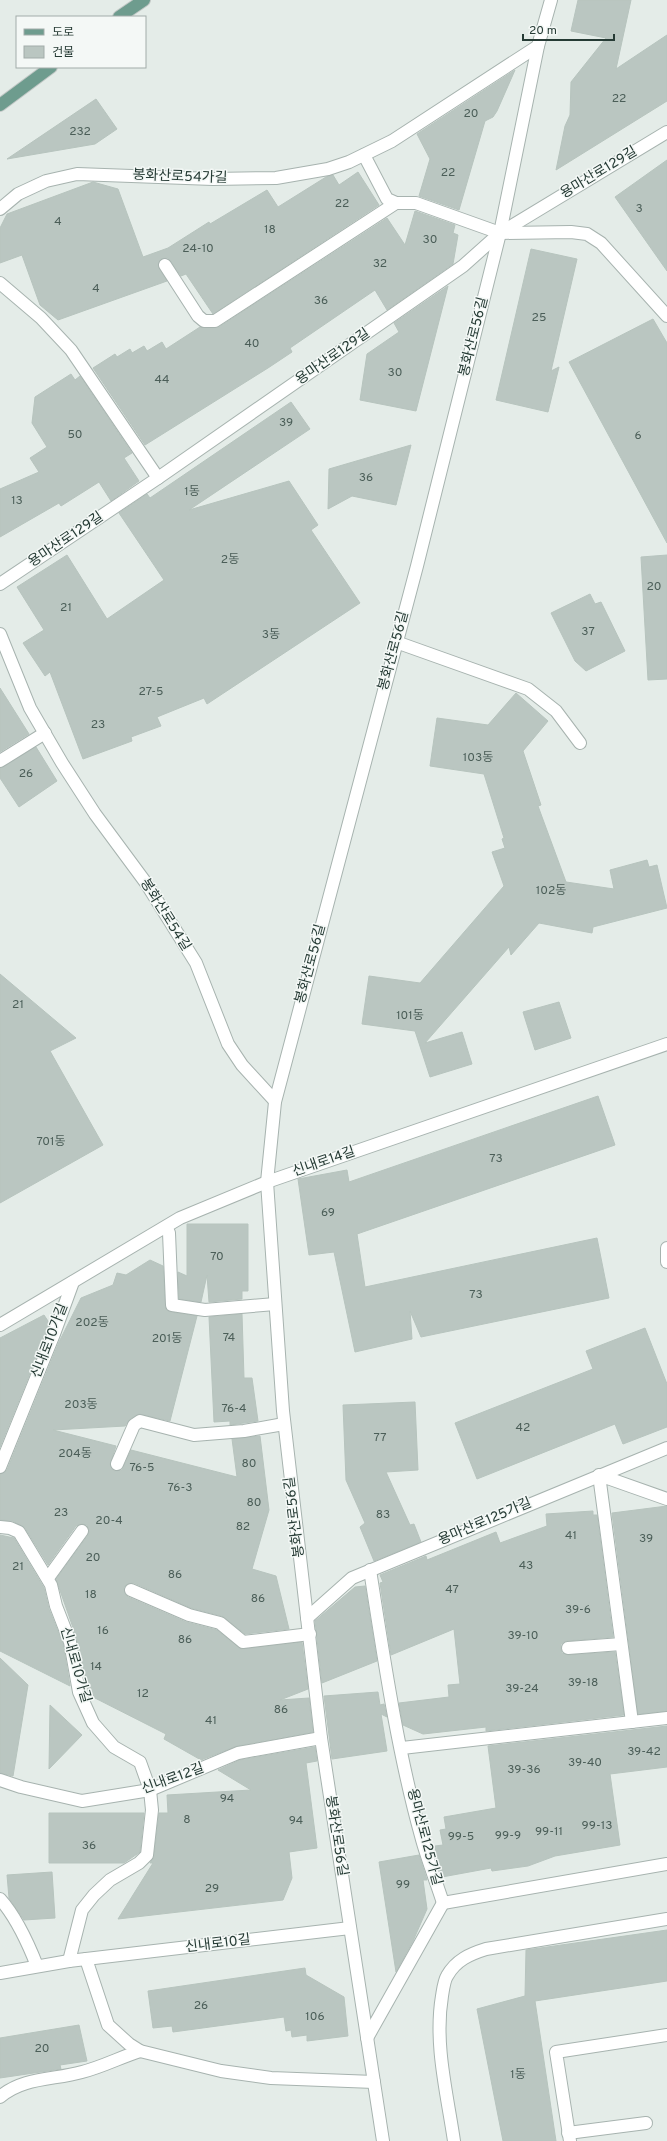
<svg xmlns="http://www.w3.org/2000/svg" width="667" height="2141" font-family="Overpass,'Noto Sans KR',sans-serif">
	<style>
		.building { fill: #bac6c1; stroke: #b7c4be }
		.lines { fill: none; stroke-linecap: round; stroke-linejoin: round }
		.minor-casing { stroke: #a7b3af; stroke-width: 14 }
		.major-casing { stroke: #c2c8c6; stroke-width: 14 }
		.minor { stroke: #fff; stroke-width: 12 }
		.major { stroke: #6e9c8e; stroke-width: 12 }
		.labels { text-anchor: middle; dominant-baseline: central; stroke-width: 3; stroke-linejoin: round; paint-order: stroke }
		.number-label { font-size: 12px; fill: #4b5e58 }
		.street-label { font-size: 14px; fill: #263b35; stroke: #f4f8f6 }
	</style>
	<rect width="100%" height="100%" fill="#e4ece8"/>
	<g class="building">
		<path d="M578 0H631L616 69 667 35V101L556 170 565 126 570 115 571 82 606 38 571 31Z"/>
		<path d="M515 70 497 111 493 117 485 121 459 210 419 196 430 159 417 134Z"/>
		<path d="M96 99 117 129 95 144 7 159Z"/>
		<path d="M667 160V271L615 197Z"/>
		<path d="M358 172 379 205 213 314 186 274 181 276 168 258 161 259 158 265 167 281 58 320 40 305 22 255 0 263V228L7 214 93 182 118 189 143 257 168 248 209 222 210 224 267 190 278 207 326 177 333 175 339 185Z"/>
		<path d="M415 211 455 225 453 233 458 235 453 264 387 310 375 290 290 348 292 352 268 368 145 445 93 368 115 354 117 357 130 349 132 353 144 346 147 351 162 342 166 349 200 327H219L387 218 405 245Z"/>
		<path d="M531 249 577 259 551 371 559 367 548 412 496 400Z"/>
		<path d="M448 286 416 411 360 400 367 354 399 332 394 323Z"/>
		<path d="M653 319 667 343V543L569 362Z"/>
		<path d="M71 374 75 380 80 376 132 453 124 458 139 481 111 501 99 482 61 506 59 503 0 537V489L39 472 30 458 47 447 32 423 35 397Z"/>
		<path d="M291 402 310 429 189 510 289 481 318 525 311 530 360 603 207 704 204 698 157 717 161 726 131 737 132 741 83 759 50 672 45 676 23 643 44 630 17 587 67 555 107 619 164 580 119 513 147 494 150 498Z"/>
		<path d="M411 445 396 505 352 496 328 509 329 469Z"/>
		<path d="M667 555V679L648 680 641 557Z"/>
		<path d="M590 594 595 604 601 602 625 651 586 671 575 661 551 613Z"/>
		<path d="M0 688 29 734 0 752Z"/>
		<path d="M516 693 548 721 523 751 541 805 538 806 566 882 614 889 610 870 647 860 649 867 657 865 667 908 593 927 592 933 539 923 511 955 509 947 425 1043 462 1032 472 1064 430 1077 415 1031 362 1024 369 976 420 983 504 886 492 852 505 848 502 839 504 838 484 774 430 766 437 718 488 725Z"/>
		<path d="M36 747 57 781 19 807 0 778V768Z"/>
		<path d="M0 974 76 1038 50 1051 103 1145 0 1203Z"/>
		<path d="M559 1002 571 1038 535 1050 523 1012Z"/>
		<path d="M598 1096 615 1145 357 1234 365 1287 597 1238 609 1298 421 1337 410 1311 412 1339 355 1352 334 1252 309 1255 298 1179 347 1170 349 1182Z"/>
		<path d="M187 1224H248V1291H242V1299L209 1302 207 1275 201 1302 179 1299 178 1272 187 1276Z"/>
		<path d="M150 1260 163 1266 166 1309 171 1312 197 1316 170 1421 139 1414 130 1419 125 1426 53 1430 116 1446 110 1464 114 1471 122 1470 131 1450 237 1477 232 1439 260 1436 269 1510 252 1569 276 1576 289 1629 245 1634 222 1616 191 1608 134 1583 127 1584 124 1587 125 1594 128 1597 186 1622 217 1630 241 1649 302 1642 308 1689 280 1700 309 1698 313 1732 237 1746 201 1760 164 1739 166 1734 89 1695 77 1639 56 1579 88 1535 89 1531 87 1525 82 1524 76 1526 48 1565 25 1528 13 1521 0 1520V1474L7 1470 59 1342 81 1298 113 1285 117 1273 126 1275Z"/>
		<path d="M242 1314 244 1378H252L258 1421 230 1425V1421L214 1422 209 1317Z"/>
		<path d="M44 1315 50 1324 0 1447V1338Z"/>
		<path d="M645 1328 667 1384V1427L623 1444 615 1424 477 1479 455 1423 593 1369 586 1351Z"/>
		<path d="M415 1402 418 1470 386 1472 410 1525 414 1524 421 1542 374 1561 360 1527 365 1523 346 1480 343 1405Z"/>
		<path d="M667 1506V1711L638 1714 612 1513Z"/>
		<path d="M593 1511V1515H597L613 1637 567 1641 561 1644V1649L562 1653 568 1655 615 1652 624 1715 486 1731V1727L423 1734 403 1725 399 1703 449 1697 448 1685 460 1684 454 1629 391 1655 380 1583 383 1582 380 1575 426 1556 427 1560 496 1532 500 1543 547 1526 546 1514Z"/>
		<path d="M0 1535 14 1538 44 1588 49 1609 63 1644 70 1686 0 1651Z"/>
		<path d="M365 1586 377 1661 322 1683 315 1621 355 1587Z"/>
		<path d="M0 1658 28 1685 13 1776 0 1773Z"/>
		<path d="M378 1692 380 1705 384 1704 387 1717 381 1714 387 1751 332 1759 324 1696Z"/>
		<path d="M50 1705 82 1735 49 1769Z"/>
		<path d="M667 1726V1767L610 1774 620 1845 555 1856 528 1866 492 1871 491 1868 442 1877 434 1853H436L435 1846 443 1845 440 1830 446 1829 444 1817 496 1808 488 1746Z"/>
		<path d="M315 1747 317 1761 306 1763 317 1848 289 1852 292 1878 283 1900 118 1919 153 1863H150L154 1856 159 1813H168L167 1795 251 1790 218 1770 240 1760Z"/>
		<path d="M49 1813H144L140 1852 124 1863H49Z"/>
		<path d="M419 1855 427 1880H423L427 1909 413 1941 396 1972 379 1862Z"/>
		<path d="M52 1872 55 1918 24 1920 9 1898 7 1875Z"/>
		<path d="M667 1930V1981L535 2001 556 2141H503L477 2009 525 1996 526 1950Z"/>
		<path d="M305 1968 306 1975 344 1997 348 2036 307 2041V2035L292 2037 291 2030 286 2031 284 2017 173 2032 172 2026 153 2028 148 1991Z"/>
		<path d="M79 2025 87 2061 60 2065 61 2069 0 2078V2038Z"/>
	</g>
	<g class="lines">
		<defs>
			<g id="minor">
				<path d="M364 155 387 199 396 203H416L500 233 571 232 587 234 601 243 667 316"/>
				<path d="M0 209 18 194 46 181 77 174 213 179 276 178 328 169 349 162 392 141 538 46"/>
				<path d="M165 265 198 316 204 321H215L396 203"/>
				<path d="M0 283 41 318 71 350 158 478"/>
				<path d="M0 584 158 478 463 266 500 233 667 132"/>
				<path d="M0 634 30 708 62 763 95 814 146 883 196 963 228 1044 242 1065 275 1101"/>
				<path d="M396 642 528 689 556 711 580 743"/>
				<path d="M0 761 45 733"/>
				<path d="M166 1227 169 1233 172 1305 205 1310 275 1304"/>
				<path d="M667 1248V1262"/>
				<path d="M0 1325 180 1218 267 1182 667 1044"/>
				<path d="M117 1464 134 1425 140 1421 194 1435 244 1431 284 1424"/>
				<path d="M0 1467 54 1334 73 1282"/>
				<path d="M0 1527 10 1528 19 1532 51 1585 56 1606 70 1642 79 1692 93 1723 114 1747 140 1762 150 1790 152 1810 147 1855 139 1863 110 1880 94 1895 82 1910 69 1961"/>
				<path d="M370 1570C384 1659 397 1749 421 1836 427 1859 436 1881 443 1903"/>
				<path d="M48 1578 82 1531"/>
				<path d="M131 1590 189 1615 220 1623 243 1642 310 1634"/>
				<path d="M307 1618 352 1578 667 1448"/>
				<path d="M568 1648 621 1644"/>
				<path d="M632 1722 599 1475 667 1499"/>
				<path d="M402 1748 667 1718"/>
				<path d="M0 1780 21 1787 82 1801 150 1790 238 1753 321 1738"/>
				<path d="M0 1899C17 1918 28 1943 37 1966"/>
				<path d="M443 1903 667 1864"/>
				<path d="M86 1959 108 2025 129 2044 140 2051 221 2071 271 2078 374 2082"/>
				<path d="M0 1973 69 1961 350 1928"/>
				<path d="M367 2038 443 1903"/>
				<path d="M0 2097C23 2077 54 2080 82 2072 102 2067 121 2057 140 2051"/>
				<path d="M568 2133 646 2123"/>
				<path d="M383 2141 321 1738 283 1411 267 1182 275 1102 417 566 500 233 538 46 551 0"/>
				<path d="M454 2141C447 2093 434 2044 442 1996 443 1990 444 1981 447 1976 456 1960 470 1954 486 1949L667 1919"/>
				<path d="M570 2141 556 2052 667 2035"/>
			</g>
			<g id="major">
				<path d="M119 17 144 0"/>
				<path d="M0 105 51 67"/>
			</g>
		</defs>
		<use href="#minor" class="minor-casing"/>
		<use href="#major" class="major-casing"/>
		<use href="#minor" class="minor"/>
		<use href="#major" class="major"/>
	</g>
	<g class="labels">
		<g class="number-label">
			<text x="619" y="99">22</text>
			<text x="471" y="114">20</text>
			<text x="80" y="132">232</text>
			<text x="448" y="173">22</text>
			<text x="342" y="204">22</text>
			<text x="639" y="209">3</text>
			<text x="58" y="222">4</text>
			<text x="270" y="230">18</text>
			<text x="430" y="240">30</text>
			<text x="198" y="249">24-10</text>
			<text x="380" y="264">32</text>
			<text x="96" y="289">4</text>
			<text x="321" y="301">36</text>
			<text x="539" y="318">25</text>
			<text x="252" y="344">40</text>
			<text x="395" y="373">30</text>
			<text x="162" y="380">44</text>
			<text x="286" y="423">39</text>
			<text x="75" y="435">50</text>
			<text x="638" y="436">6</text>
			<text x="366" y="478">36</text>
			<text x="192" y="492">1동</text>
			<text x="17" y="501">13</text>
			<text x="230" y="560">2동</text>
			<text x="654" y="587">20</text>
			<text x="66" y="608">21</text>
			<text x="588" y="632">37</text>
			<text x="271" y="635">3동</text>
			<text x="151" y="692">27-5</text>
			<text x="98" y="725">23</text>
			<text x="478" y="758">103동</text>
			<text x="26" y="774">26</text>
			<text x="551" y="891">102동</text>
			<text x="18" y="1005">21</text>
			<text x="410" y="1016">101동</text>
			<text x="51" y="1142">701동</text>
			<text x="496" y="1159">73</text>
			<text x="328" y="1213">69</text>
			<text x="217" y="1257">70</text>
			<text x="476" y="1295">73</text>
			<text x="92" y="1323">202동</text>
			<text x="229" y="1338">74</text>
			<text x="167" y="1339">201동</text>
			<text x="81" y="1405">203동</text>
			<text x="234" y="1409">76-4</text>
			<text x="523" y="1428">42</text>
			<text x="380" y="1438">77</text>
			<text x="75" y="1454">204동</text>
			<text x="249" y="1464">80</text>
			<text x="142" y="1468">76-5</text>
			<text x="180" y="1488">76-3</text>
			<text x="254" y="1503">80</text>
			<text x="61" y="1513">23</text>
			<text x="383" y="1515">83</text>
			<text x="109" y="1521">20-4</text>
			<text x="243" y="1527">82</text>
			<text x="571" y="1536">41</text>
			<text x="646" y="1539">39</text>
			<text x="93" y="1558">20</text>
			<text x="526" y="1566">43</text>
			<text x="18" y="1567">21</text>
			<text x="175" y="1575">86</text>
			<text x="452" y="1590">47</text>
			<text x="91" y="1595">18</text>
			<text x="258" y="1599">86</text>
			<text x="578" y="1610">39-6</text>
			<text x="103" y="1631">16</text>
			<text x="523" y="1636">39-10</text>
			<text x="185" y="1640">86</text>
			<text x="96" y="1667">14</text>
			<text x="583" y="1683">39-18</text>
			<text x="522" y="1689">39-24</text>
			<text x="143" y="1694">12</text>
			<text x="281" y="1710">86</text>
			<text x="211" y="1721">41</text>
			<text x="644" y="1752">39-42</text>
			<text x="585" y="1763">39-40</text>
			<text x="524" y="1770">39-36</text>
			<text x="227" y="1799">94</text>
			<text x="187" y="1820">8</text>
			<text x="296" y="1821">94</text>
			<text x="597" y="1826">99-13</text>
			<text x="549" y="1832">99-11</text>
			<text x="508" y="1836">99-9</text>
			<text x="461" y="1837">99-5</text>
			<text x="89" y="1846">36</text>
			<text x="403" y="1885">99</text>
			<text x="212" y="1889">29</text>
			<text x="201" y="2006">26</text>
			<text x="315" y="2017">106</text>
			<text x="42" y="2049">20</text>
			<text x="518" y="2075">1동</text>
		</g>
		<g class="street-label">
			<text transform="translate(599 173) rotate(-31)">용마산로129길</text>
			<text transform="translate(180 177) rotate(2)">봉화산로54가길</text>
			<text transform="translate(474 337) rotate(-76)">봉화산로56길</text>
			<text transform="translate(333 357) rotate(-35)">용마산로129길</text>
			<text transform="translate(66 540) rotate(-34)">용마산로129길</text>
			<text transform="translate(394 651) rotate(-75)">봉화산로56길</text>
			<text transform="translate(165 915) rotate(58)">봉화산로54길</text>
			<text transform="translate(311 964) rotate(-75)">봉화산로56길</text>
			<text transform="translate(324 1162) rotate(-19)">신내로14길</text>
			<text transform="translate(50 1341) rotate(-69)">신내로10가길</text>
			<text transform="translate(295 1517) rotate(-97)">봉화산로56길</text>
			<text transform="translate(485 1522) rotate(-23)">용마산로125가길</text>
			<text transform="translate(75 1665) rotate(74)">신내로10가길</text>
			<text transform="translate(173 1779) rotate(-20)">신내로12길</text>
			<text transform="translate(336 1836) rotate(81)">봉화산로56길</text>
			<text transform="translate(424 1837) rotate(75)">용마산로125가길</text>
			<text transform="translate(218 1944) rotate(-7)">신내로10길</text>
		</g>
	</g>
	<rect x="16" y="16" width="130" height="52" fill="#f4f8f6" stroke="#a2aca9"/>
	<rect x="24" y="29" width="20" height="6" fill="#6e9c8e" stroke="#a2aca9"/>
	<text x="52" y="36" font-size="12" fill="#263b35">도로</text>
	<rect x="24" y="46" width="20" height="12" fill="#bac6c1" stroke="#a2aca9"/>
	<text x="52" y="56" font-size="12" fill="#263b35">건물</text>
	<path d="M523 34v6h91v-6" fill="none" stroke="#263b35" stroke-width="2"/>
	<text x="529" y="34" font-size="12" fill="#263b35" stroke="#f4f8f6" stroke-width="3" paint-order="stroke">20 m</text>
</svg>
